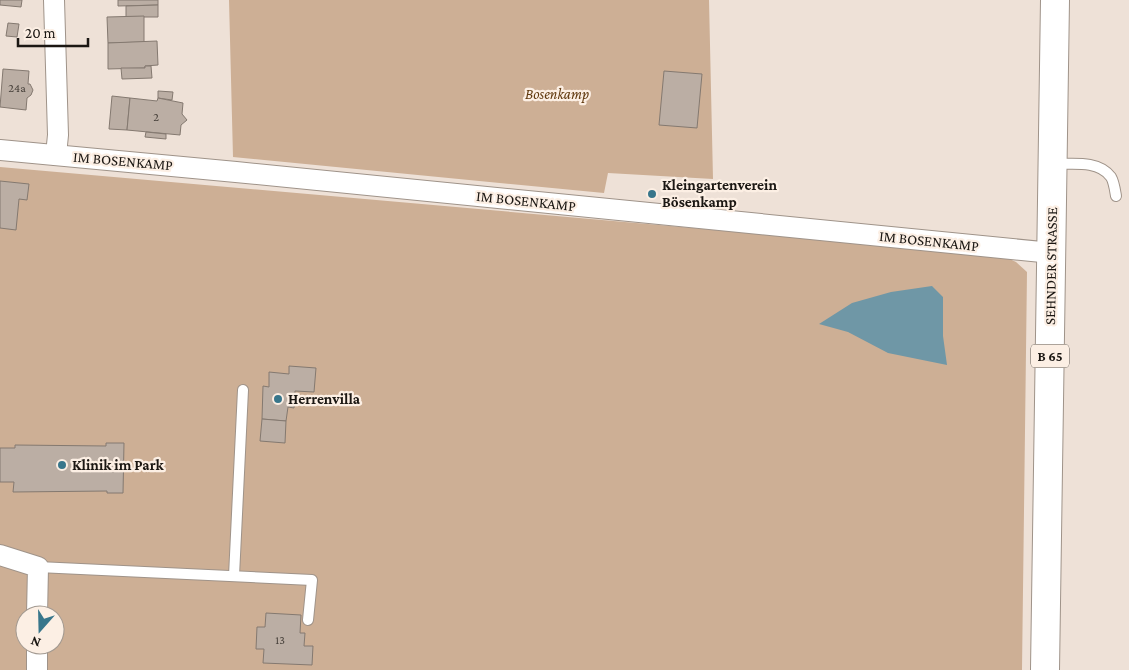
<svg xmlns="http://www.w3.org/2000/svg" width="1129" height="670" font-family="'Crimson Pro',serif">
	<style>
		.green { fill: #cdaf95; fill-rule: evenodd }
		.water { fill: #6f97a6 }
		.building { fill: #bbaea4; stroke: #847970 }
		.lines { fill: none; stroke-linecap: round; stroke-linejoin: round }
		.lane-casing { stroke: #9f9389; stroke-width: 12 }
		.street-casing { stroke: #9f9389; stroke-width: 22 }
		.primary-casing { stroke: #9f9389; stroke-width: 30 }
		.lane { stroke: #fff; stroke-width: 10 }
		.street { stroke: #fff; stroke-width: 20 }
		.primary { stroke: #fff; stroke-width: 28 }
		.poi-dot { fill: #38768b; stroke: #fcefe4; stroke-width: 2 }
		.labels { text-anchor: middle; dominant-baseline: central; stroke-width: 4.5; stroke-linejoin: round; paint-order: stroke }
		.number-label { font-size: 12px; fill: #433d37 }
		.shield { fill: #fcefe4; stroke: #5e5852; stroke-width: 1 }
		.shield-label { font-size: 14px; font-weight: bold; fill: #1b1713 }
		.park-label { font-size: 15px; font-style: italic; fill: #61390e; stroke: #fcefe4 }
		.street-label { font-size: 15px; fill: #1b1713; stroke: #fcefe4 }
		.poi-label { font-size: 15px; font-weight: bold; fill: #1b1713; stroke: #fcefe4; text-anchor: start }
	</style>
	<rect width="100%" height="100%" fill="#eee1d7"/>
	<g class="green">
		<path d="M229 0H709L713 179 608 173 604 193 233 157Z"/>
		<path d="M0 167 1001 255 1016 262 1027 272 1022 670H0ZM25 615H55V645H25Z"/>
	</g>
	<path class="water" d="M932 286 943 297V336L947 365 888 353 848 332 819 324 852 303 891 292Z"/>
	<g class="building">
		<path d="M0 0H22L21 7 0 5Z"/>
		<path d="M118 0H158V5L118 6Z"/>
		<path d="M158 5V17H126V6Z"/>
		<path d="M144 16V42L108 43 107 17Z"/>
		<path d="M8 23 19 24 17 37 6 36Z"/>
		<path d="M157 41 158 65 145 66V68L108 69V43Z"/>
		<path d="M145 66H151L152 78 122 79 121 68H145Z"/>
		<path d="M3 69 29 71 28 84H30L33 90 31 95 27 98 26 110 0 107Z"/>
		<path d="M664 71 702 74 697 128 659 125Z"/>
		<path d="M158 91 173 92 172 100 158 98Z"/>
		<path d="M112 96 130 98 127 130 109 129Z"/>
		<path d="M130 98 157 101 158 98 183 103 182 114 187 120 181 125 180 135 127 130Z"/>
		<path d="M146 132 166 134V139L145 137Z"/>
		<path d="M0 181 29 184 27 200 19 199 16 230 0 228Z"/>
		<path d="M289 366 316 368 314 392 295 391 294 408 288 407 286 421 262 419 263 386 269 387V372L289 374Z"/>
		<path d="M262 419 286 421 285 443 260 441Z"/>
		<path d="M106 443H124L123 493H107V491L13 492 14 482H0V448H15V445L106 446Z"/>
		<path d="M266 613 301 615 300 633H305L304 646H313L312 665 263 663 264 649H256L257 627H265Z"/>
	</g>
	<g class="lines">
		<defs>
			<g id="lane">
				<path d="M1054 164C1073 164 1099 160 1111 177 1114 182 1115 190 1116 196"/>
				<path d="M38 567 312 580 308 620"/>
				<path d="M234 576 243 390"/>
			</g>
			<g id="street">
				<path d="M54 0 58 135 56 155"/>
				<path d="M0 150 236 172 1052 253"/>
				<path d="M0 555 38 567 37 615"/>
				<path d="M37 670V645"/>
			</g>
			<path id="primary" d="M1045 670 1055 0"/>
		</defs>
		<use href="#lane" class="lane-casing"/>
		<use href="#street" class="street-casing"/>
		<use href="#primary" class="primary-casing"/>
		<use href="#lane" class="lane"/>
		<use href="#street" class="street"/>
		<use href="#primary" class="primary"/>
	</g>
	<g class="poi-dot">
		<circle cx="652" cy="194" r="5"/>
		<circle cx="278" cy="399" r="5"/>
		<circle cx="62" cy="465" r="5"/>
	</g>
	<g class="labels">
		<g class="number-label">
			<text x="17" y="88">24a</text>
			<text x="156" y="117">2</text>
			<text x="280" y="640">13</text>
		</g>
		<rect class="shield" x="1031" y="344.5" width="38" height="23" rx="4"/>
		<g class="shield-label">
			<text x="1050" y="356">B 65</text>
		</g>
		<g class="park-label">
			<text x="557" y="94">Bosenkamp</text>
		</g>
		<g class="street-label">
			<text transform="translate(123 161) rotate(5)">IM BOSENKAMP</text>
			<text transform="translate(526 201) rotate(6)">IM BOSENKAMP</text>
			<text transform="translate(929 241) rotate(6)">IM BOSENKAMP</text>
			<text transform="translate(1051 266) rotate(-89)">SEHNDER STRASSE</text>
		</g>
		<g class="poi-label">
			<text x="662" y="185">Kleingartenverein<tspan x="662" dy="17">Bösenkamp</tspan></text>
			<text x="288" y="399">Herrenvilla</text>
			<text x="72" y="465">Klinik im Park</text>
		</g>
	</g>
	<g transform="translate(40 630) rotate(200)"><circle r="24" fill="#fcefe4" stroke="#a29990"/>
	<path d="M0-4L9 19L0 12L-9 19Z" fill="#38768b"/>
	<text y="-8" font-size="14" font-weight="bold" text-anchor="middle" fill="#1b1713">N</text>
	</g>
	<path d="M18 38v8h70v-8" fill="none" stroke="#1b1713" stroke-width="2.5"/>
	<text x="25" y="38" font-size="15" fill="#1b1713" stroke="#fcefe4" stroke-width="4" paint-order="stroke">20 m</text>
</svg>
